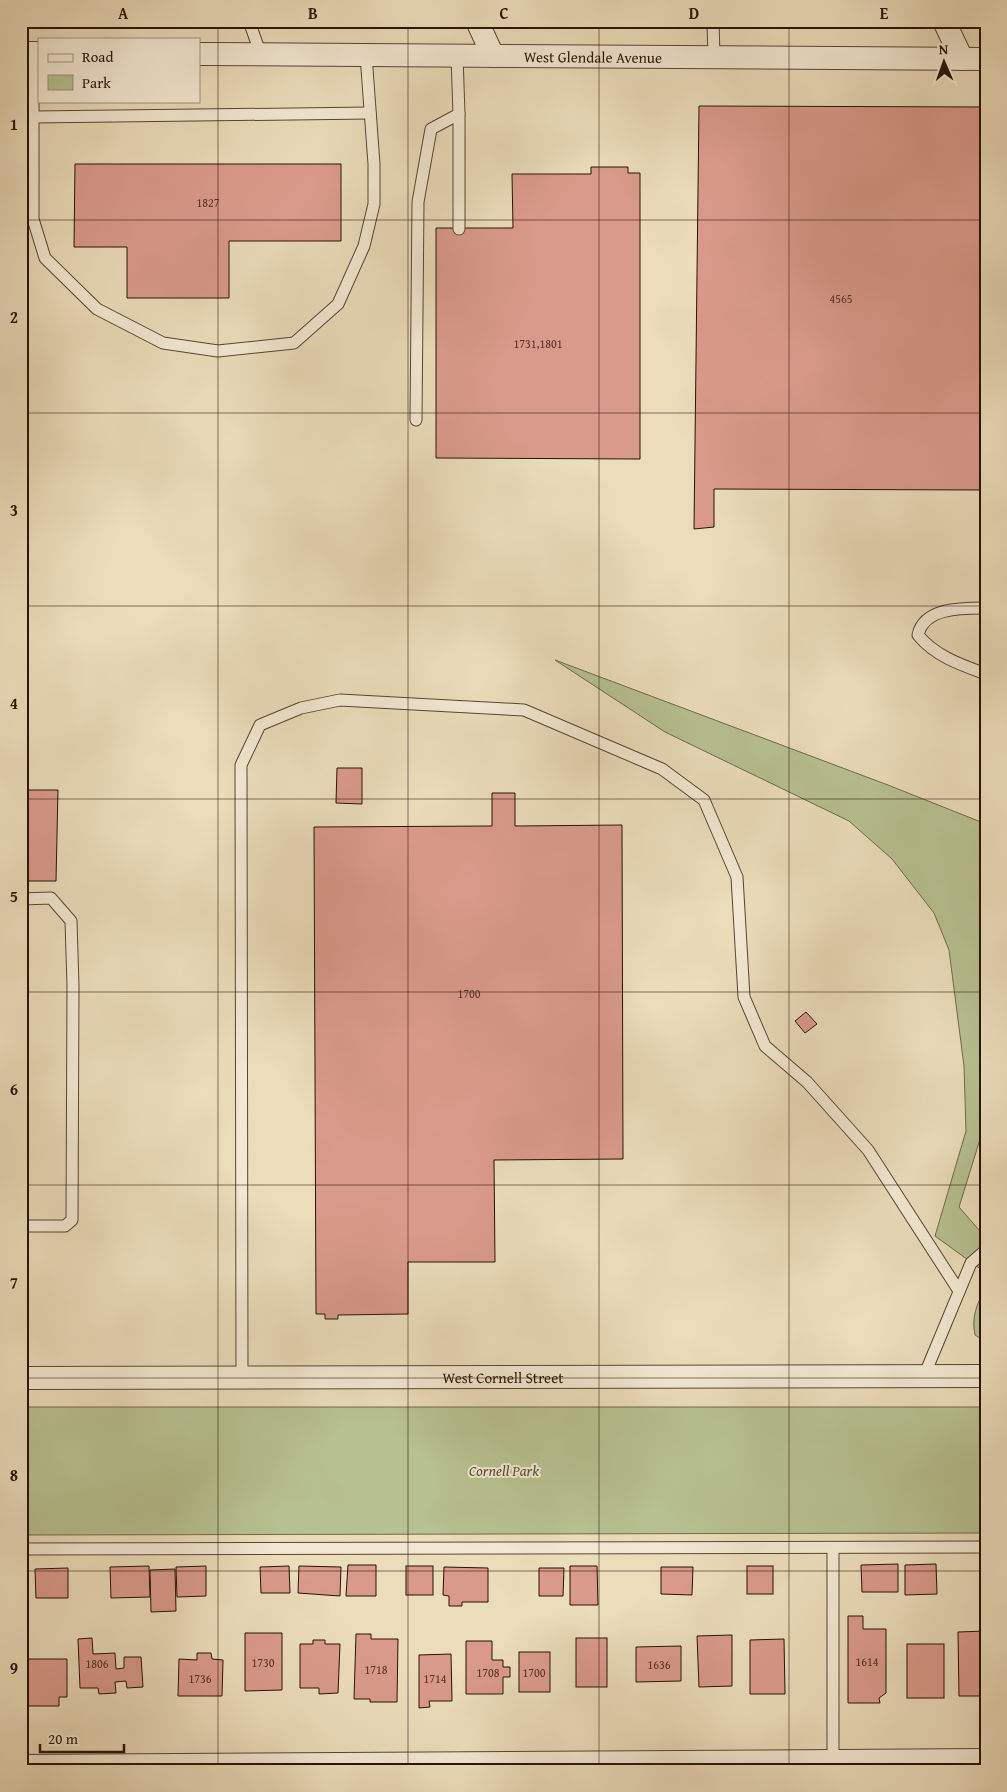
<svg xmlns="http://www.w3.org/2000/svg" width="1007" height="1792" font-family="'Gentium Book Plus',serif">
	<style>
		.green { fill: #b7c090; stroke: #70694c }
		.building { fill: #da9a8b; stroke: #281208 }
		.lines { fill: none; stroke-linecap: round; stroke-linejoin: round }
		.lane-casing { stroke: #594434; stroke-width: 13 }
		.street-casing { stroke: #594434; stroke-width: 24 }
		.lane { stroke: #f2e8d2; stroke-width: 11 }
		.street { stroke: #f2e8d2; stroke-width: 22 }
		.grid { fill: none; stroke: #281208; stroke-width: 1; stroke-opacity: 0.55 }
		.labels { text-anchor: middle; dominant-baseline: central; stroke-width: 4; stroke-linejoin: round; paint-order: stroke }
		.number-label { font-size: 12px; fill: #543429 }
		.street-label { font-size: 15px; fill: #281208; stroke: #f2e8d2 }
		.park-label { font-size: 15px; font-style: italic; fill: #5a4f38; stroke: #f2e8d2 }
		.neatline { fill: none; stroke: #281208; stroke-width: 2 }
		.grid-label { font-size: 16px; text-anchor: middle; font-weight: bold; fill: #281208 }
	</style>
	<rect width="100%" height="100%" fill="#ebdcba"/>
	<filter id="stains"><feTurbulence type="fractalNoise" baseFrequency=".004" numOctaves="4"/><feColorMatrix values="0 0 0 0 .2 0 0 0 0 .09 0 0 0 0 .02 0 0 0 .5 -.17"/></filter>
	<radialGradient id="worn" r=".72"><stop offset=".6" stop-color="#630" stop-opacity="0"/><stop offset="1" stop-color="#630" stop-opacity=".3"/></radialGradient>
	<g class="green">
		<path d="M555 660 888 785 986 824V1120L959 1207 986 1238V1273L935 1236 966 1131 964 1066 949 950 934 913 892 859 849 821 665 732Z"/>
		<path d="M986 1288V1342L975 1335C971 1317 977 1303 986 1288Z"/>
		<path d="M21 1407H986V1533L21 1535Z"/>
	</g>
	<g class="building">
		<path d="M699 106 986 107V490L714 489V527L694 529Z"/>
		<path d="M75 164H341V241H229V298H127V247H74Z"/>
		<path d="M591 167H628V173H640V459L436 458V228H513L512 174H591Z"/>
		<path d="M337 768H362V804L336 803Z"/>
		<path d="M27 790H58L56 881H25Z"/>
		<path d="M492 793H515V826L622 825 623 1159 494 1160 495 1262H408V1314L338 1315V1319H325V1314H316L314 827 492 826Z"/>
		<path d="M806 1012 817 1024 805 1033 795 1021Z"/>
		<path d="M898 1564V1592H862L861 1565Z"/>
		<path d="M936 1564 937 1594 905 1595V1565Z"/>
		<path d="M348 1565H376V1596H346Z"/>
		<path d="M149 1566 150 1597 111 1598 110 1567Z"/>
		<path d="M206 1566V1596L177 1597 176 1567Z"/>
		<path d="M289 1566 290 1593H261L260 1567Z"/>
		<path d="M299 1566 341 1567 340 1596 298 1593Z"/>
		<rect x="406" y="1566" width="27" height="29"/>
		<path d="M570 1566H597L598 1605H570Z"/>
		<rect x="747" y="1566" width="26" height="28"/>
		<path d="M444 1567 488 1568V1602H462V1606H449V1596L443 1595Z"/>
		<path d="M661 1567H693L692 1595 661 1594Z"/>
		<path d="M68 1568V1598H36L35 1569Z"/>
		<path d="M539 1568H564L563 1596H539Z"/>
		<path d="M175 1569 176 1611 151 1612 150 1570Z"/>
		<path d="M848 1616H863V1629H886V1693L879 1698 880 1703H848Z"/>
		<path d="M986 1631V1696H959L958 1632Z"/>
		<path d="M245 1633H282V1690L245 1691Z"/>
		<path d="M356 1634H371V1639H398L397 1702H370V1699H354Z"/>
		<path d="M732 1635V1686L699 1687 697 1636Z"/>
		<path d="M92 1638 93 1654 115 1653 116 1669 124 1668V1657H141L143 1687 127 1688 126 1681 115 1682 116 1693 99 1694 98 1688H80L78 1639Z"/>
		<rect x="576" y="1638" width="31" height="49"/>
		<path d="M784 1639 785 1694H750V1640Z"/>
		<path d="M313 1640H325V1644H340L338 1693 319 1694V1688H300V1644H313Z"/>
		<path d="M466 1641H492V1660H503V1667H510V1677H503V1694H466Z"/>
		<rect x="907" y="1644" width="37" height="54"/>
		<path d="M681 1646V1681L636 1682V1647Z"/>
		<rect x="519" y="1652" width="31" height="40"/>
		<path d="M197 1653H211L212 1659 223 1660 222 1696H178L179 1659 197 1660Z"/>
		<path d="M451 1654 452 1701H429L430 1707 419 1708V1655Z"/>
		<path d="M21 1659H67V1697H59V1706H27V1698H21Z"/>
	</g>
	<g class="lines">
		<defs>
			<g id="lane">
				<path d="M249 21 261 55"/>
				<path d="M713 21 714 57"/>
				<path d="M33 53V219L45 258 97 309 163 343 218 351 294 343 338 304 364 246 374 204V164L366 55"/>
				<path d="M459 114V229"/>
				<path d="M34 117 370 113"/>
				<path d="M416 420 418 202 431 129 459 114 457 56"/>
				<path d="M986 608C963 608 924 607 918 635 935 656 961 665 986 674"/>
				<path d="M21 899 51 898 71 921 73 986 72 1220 65 1226H21"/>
				<path d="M924 1376 971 1263 986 1250"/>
				<path d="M242 1377 241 765 260 725 301 708 340 700 524 710 662 769 704 800 737 877 744 997 765 1046 807 1082 868 1150 959 1291"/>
				<path d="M21 1549 986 1547"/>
				<path d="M833 1764V1548"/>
			</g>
			<g id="street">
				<path d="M477 21 493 56"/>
				<path d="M944 21 962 59"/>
				<path d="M21 53H39"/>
				<path id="s1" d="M199 54 986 59"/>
				<path id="s2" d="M21 1378 986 1376"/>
				<path d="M21 1766 986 1760"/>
			</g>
		</defs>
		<use href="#lane" class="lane-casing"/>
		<use href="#street" class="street-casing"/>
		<use href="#lane" class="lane"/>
		<use href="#street" class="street"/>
	</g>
	<path class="grid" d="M218 21V1771M408 21V1771M599 21V1771M789 21V1771M21 220H986M21 413H986M21 606H986M21 799H986M21 992H986M21 1185H986M21 1378H986M21 1571H986"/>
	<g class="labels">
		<g class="number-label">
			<text x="208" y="202">1827</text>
			<text x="841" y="298">4565</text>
			<text x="538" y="343">1731,1801</text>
			<text x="469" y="993">1700</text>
			<text x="867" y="1661">1614</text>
			<text x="263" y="1662">1730</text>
			<text x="97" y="1663">1806</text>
			<text x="659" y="1664">1636</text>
			<text x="376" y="1669">1718</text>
			<text x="488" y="1672">1708</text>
			<text x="534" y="1672">1700</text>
			<text x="200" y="1678">1736</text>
			<text x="435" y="1678">1714</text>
		</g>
		<g class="street-label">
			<text stroke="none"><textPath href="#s1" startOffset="394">West Glendale Avenue</textPath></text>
			<text stroke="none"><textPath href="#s2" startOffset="482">West Cornell Street</textPath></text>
		</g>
		<g class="park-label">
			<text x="504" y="1470">Cornell Park</text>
		</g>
	</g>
	<rect width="1007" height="1792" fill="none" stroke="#ebdcba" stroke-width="55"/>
	<rect x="38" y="38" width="162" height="65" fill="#f2e8d2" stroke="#a19281"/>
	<rect x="48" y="54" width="25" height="8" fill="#f2e8d2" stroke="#a19281"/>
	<text x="82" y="62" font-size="15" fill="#281208">Road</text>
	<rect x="48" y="75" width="25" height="15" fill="#b7c090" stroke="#a19281"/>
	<text x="82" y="88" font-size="15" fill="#281208">Park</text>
	<g transform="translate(944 62) rotate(358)" stroke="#f2e8d2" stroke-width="4" paint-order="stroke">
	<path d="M0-4L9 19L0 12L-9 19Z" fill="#281208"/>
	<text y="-8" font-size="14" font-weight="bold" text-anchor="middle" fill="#281208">N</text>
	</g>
	<path d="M40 1744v8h84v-8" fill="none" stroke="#281208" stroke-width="2.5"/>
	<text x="48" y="1744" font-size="15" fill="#281208" stroke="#f2e8d2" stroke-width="4" paint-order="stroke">20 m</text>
	<rect x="28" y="28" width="952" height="1736" class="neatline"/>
	<g class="grid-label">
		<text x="123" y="19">A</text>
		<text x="313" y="19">B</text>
		<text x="504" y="19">C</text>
		<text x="694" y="19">D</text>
		<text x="884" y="19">E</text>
		<text x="14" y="130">1</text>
		<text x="14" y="323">2</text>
		<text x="14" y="516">3</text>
		<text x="14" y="709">4</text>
		<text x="14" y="902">5</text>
		<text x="14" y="1095">6</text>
		<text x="14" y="1288">7</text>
		<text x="14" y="1481">8</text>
		<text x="14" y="1674">9</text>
	</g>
	<rect width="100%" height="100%" filter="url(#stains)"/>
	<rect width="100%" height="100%" fill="url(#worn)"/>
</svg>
